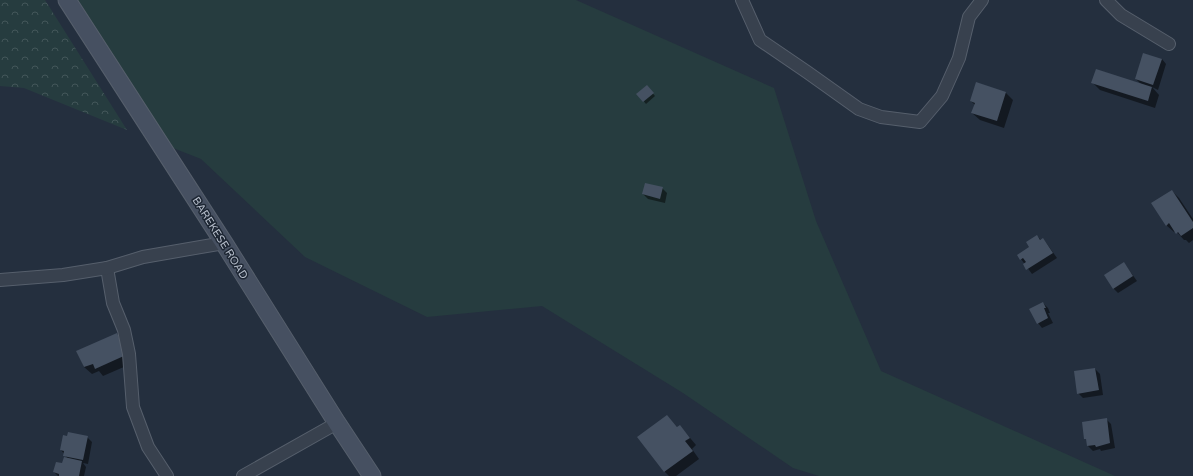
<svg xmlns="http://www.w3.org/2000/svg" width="1193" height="476" font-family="'Varela Round',sans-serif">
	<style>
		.grass { fill: #263c3f }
		.forest { fill: url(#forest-crowns) }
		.shadow { fill: #0007 }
		.building { fill: #455162 }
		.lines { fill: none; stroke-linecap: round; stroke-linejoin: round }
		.street-casing { stroke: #565f6c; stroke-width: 14 }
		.secondary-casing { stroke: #565f6c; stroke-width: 19 }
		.street { stroke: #38414e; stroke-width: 12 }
		.secondary { stroke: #465061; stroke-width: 17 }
		.labels { text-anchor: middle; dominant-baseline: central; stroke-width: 3; stroke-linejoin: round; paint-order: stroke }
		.street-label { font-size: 11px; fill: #b4bcc9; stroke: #1d2633 }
	</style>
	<defs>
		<pattern id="forest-crowns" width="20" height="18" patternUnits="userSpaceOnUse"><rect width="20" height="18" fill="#263c3f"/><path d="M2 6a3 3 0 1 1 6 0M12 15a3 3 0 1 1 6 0" fill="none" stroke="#435659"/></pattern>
	</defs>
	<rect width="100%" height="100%" fill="#242f3e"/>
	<path class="grass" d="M78 0H576L774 88 816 221 881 371 1115 476H819L793 468 683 393 542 306 427 317 305 257 201 159 168 146Z"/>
	<path class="forest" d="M0 0H45L127 130 24 88 0 86Z"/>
	<g class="shadow">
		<path d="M1162 59 1166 64 1158 90 1152 87 1159 95 1155 108 1100 90 1093 83 1141 84 1136 79Z"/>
		<path d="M977 83 1006 93 1013 100 1004 128 980 120 972 113 975 105 971 101Z"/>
		<path d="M649 89 655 96 646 104 638 94Z"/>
		<path d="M662 188 667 193 665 203 648 199 643 194Z"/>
		<path d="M1172 191 1179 198 1193 219V240L1189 243 1186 240H1184L1176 231 1174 232 1166 225Z"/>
		<path d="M1037 236 1041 240 1043 239 1047 244 1057 258 1032 274 1021 259 1030 247Z"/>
		<path d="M1124 263 1137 281 1118 293 1113 288Z"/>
		<path d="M1043 303 1048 308 1050 313H1048L1053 323 1042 328 1038 323Z"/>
		<path d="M116 335 124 342 133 363 103 376 99 371 92 374 84 367 78 352Z"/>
		<path d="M1095 369 1100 374 1103 395 1083 398 1078 393Z"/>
		<path d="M667 416 678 428 680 426 696 445 692 449 699 459 676 476H669L665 472 639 437Z"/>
		<path d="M1106 419 1111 424 1115 448 1101 451 1100 449 1093 451 1088 446 1087 440 1085 438Z"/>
		<path d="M87 437 92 442 88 464 83 463 86 467 84 476H58L54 472 68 459 61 450Z"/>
	</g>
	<g class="building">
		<path d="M1143 53 1162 59 1153 85 1135 79Z"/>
		<path d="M1096 69 1152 87 1148 101 1091 83Z"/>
		<path d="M976 82 1006 92 997 121 971 113 975 103 970 101Z"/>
		<path d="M647 85 654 93 643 102 636 94Z"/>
		<path d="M645 183 663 187 660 199 642 194Z"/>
		<path d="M1172 190 1193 222V228L1181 236 1178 232 1176 234 1169 223 1166 226 1151 203Z"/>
		<path d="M1037 235 1040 240 1043 238 1053 253 1026 270 1023 264 1026 262 1023 258 1020 260 1017 255 1029 247 1026 242Z"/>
		<path d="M1124 262 1133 276 1113 289 1104 275Z"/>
		<path d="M1043 302 1046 308H1044L1048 318 1037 324 1029 309Z"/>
		<path d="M117 333 126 355 95 369 93 364 84 367 76 351Z"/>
		<path d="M1095 368 1099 390 1077 394 1074 371Z"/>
		<path d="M667 415 677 427 680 425 690 438 685 441 693 451 664 472 637 437Z"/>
		<path d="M1107 418 1110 443 1096 447 1095 445 1087 446 1086 439H1084L1082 422Z"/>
		<path d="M68 432 88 436 83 460 63 456 64 451 60 450 63 435 67 436Z"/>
		<path d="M64 457 82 461 79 476H59V474L53 472 56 462 62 463Z"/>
	</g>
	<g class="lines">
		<defs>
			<g id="street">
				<path d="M742 0 760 40 807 72 859 109 881 117 920 122 942 96 959 58 969 17 982 0"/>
				<path d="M1106 0 1121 15 1169 44"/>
				<path d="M107 268 113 303 124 330 129 354 133 407 148 447 167 476"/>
				<path d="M0 280 63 275 107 268 143 257 224 243"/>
				<path d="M243 476 337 423"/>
			</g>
			<path id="secondary" d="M67 0 224 243 337 423 372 476"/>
		</defs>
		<use href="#street" class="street-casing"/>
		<use href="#secondary" class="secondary-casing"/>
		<use href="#street" class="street"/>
		<use href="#secondary" class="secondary"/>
	</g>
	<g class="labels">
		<g class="street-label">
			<text transform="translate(220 238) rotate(58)">BAREKESE ROAD</text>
		</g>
	</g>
</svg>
